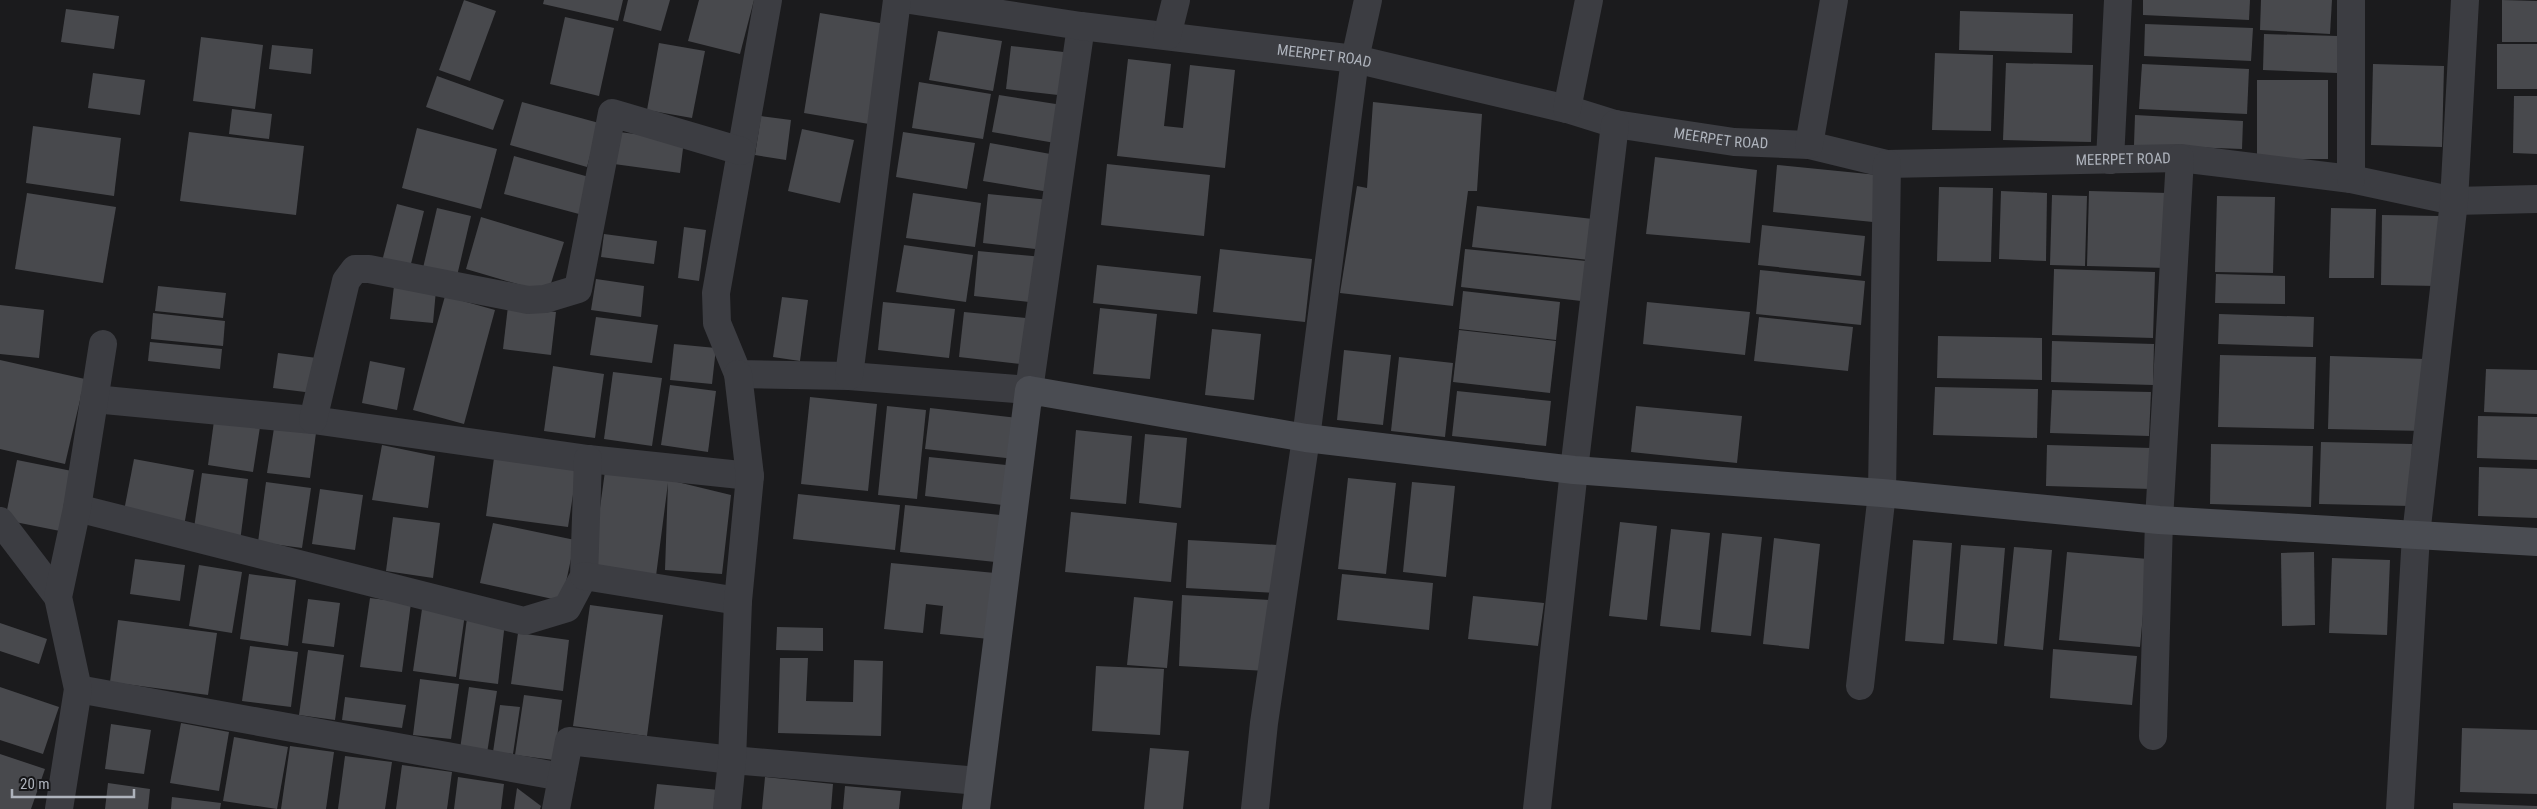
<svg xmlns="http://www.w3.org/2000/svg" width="2537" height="809" font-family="'Roboto Condensed',sans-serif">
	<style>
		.building { fill: #48494d }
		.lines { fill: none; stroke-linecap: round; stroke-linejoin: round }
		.street { stroke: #3c3d42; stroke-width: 28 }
		.secondary { stroke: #4a4c52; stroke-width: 28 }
		.labels { text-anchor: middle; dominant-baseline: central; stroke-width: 4; stroke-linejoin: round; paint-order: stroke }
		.street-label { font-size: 15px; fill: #aeb3bc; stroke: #161618 }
	</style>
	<rect width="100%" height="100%" fill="#1b1b1d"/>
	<g class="building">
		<path d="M464 0 496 11 470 81 439 70Z"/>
		<path d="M544 0H623L618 21 543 4Z"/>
		<path d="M628 0H670L661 31 623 21Z"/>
		<path d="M699 0H754L740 54 688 41Z"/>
		<path d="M2143 0H2250L2249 20 2143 15Z"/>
		<path d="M2261 0H2332L2330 34 2260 30Z"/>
		<path d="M2502 0 2537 1V42H2502Z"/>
		<path d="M66 9 119 16 114 49 61 42Z"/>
		<path d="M1960 11 2073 14 2072 53 1959 50Z"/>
		<path d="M820 13 886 24 869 124 804 113Z"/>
		<path d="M565 17 614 28 599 96 550 84Z"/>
		<path d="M2145 24 2253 28 2251 61 2144 56Z"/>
		<path d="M938 31 1002 41 993 91 929 80Z"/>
		<path d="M2264 34 2338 36 2337 73 2263 70Z"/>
		<path d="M201 37 263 45 255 109 193 101Z"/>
		<path d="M659 43 705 51 692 118 647 110Z"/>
		<rect x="2497" y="44" width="40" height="45"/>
		<path d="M272 45 313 49 311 74 269 69Z"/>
		<path d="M1011 46 1072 53 1067 96 1006 89Z"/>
		<path d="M1935 53 1993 55 1991 131 1932 130Z"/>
		<path d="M1128 59 1171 64 1164 126 1183 128 1190 65 1235 70 1225 168 1117 156Z"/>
		<path d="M2006 63 2093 65 2091 142 2003 140Z"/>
		<path d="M2142 64 2249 69 2247 114 2139 109Z"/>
		<path d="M2373 64 2444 66 2442 147 2371 145Z"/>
		<path d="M93 73 145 80 140 115 88 108Z"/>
		<path d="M437 76 504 100 493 130 426 107Z"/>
		<rect x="2257" y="80" width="71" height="79"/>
		<path d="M919 82 991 94 983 139 912 128Z"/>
		<path d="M999 95 1062 105 1055 143 992 132Z"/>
		<path d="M2514 96H2537V154L2513 153Z"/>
		<path d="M522 102 599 123 587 167 510 145Z"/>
		<path d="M1373 102 1482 114 1477 191H1468L1453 306 1340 293 1357 186 1367 188Z"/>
		<path d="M232 109 272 114 269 139 229 134Z"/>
		<path d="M2135 115 2243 121 2242 149 2134 145Z"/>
		<path d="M761 116 791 120 786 160 755 155Z"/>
		<path d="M33 126 121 138 114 196 26 183Z"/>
		<path d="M417 128 497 149 481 209 402 188Z"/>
		<path d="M802 129 854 140 840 203 788 191Z"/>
		<path d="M189 132 304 146 296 215 180 201Z"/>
		<path d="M619 132 684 140 680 173 614 164Z"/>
		<path d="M903 132 975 143 967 189 896 177Z"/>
		<path d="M990 143 1056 155 1049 192 983 181Z"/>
		<path d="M514 156 589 177 579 214 504 194Z"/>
		<path d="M1655 157 1757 170 1750 243 1646 234Z"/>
		<path d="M1107 164 1210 175 1204 236 1101 225Z"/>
		<path d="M1777 165 1878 175 1873 222 1773 212Z"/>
		<path d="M1939 187 1993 188 1991 262 1937 261Z"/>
		<path d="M2001 191 2047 193 2046 261 1999 259Z"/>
		<path d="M2089 191 2169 193 2167 268 2087 266Z"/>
		<path d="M27 193 116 207 103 283 15 269Z"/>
		<path d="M913 193 981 203 975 247 906 238Z"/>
		<path d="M988 194 1050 200 1044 250 983 243Z"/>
		<path d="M2052 195 2087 196 2085 266 2050 265Z"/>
		<path d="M2217 196 2275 197 2273 273 2215 272Z"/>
		<path d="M397 204 424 211 409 272 381 265Z"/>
		<path d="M1477 206 1593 219 1589 260 1472 247Z"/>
		<path d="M437 208 471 216 457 276 423 268Z"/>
		<path d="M2331 208 2376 209 2374 278H2329Z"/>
		<path d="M2382 215 2440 216 2438 286 2381 285Z"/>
		<path d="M481 217 564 242 548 293 466 269Z"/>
		<path d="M1762 225 1865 236 1861 276 1758 265Z"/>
		<path d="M684 227 706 230 699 281 678 278Z"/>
		<path d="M604 234 657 241 654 264 601 257Z"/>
		<path d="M904 245 973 255 966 302 896 292Z"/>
		<path d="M1220 249 1312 259 1305 322 1213 312Z"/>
		<path d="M1465 249 1586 261 1581 301 1461 287Z"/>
		<path d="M978 251 1043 257 1038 303 974 296Z"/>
		<path d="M1097 265 1201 276 1197 314 1093 303Z"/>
		<path d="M2054 269 2155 272 2153 338 2052 335Z"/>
		<path d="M1760 270 1865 281 1861 325 1756 314Z"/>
		<path d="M2216 274 2285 276V304L2215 303Z"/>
		<path d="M596 279 644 286 641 317 591 310Z"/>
		<path d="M158 286 226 293 223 318 155 311Z"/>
		<path d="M394 286 436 290 433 323 390 319Z"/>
		<path d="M1463 291 1560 302 1556 340 1459 329Z"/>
		<path d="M445 296 495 310 464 424 413 410Z"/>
		<path d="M782 297 808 300 800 361 773 357Z"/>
		<path d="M883 302 955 309 949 358 878 350Z"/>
		<path d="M1647 302 1750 312 1745 355 1643 344Z"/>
		<path d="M0 305 44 310 39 358 0 354Z"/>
		<path d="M508 306 556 312 551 355 503 349Z"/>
		<path d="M1100 308 1157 314 1150 379 1093 374Z"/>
		<path d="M964 312 1026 318 1021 364 959 357Z"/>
		<path d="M153 313 225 321 223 346 151 339Z"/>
		<path d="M2219 314 2314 317 2313 347 2218 344Z"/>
		<path d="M596 317 658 325 652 363 590 355Z"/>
		<path d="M1759 317 1853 327 1848 371 1754 361Z"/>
		<path d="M1212 329 1261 334 1254 400 1205 395Z"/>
		<path d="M1459 330 1556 341 1550 393 1453 382Z"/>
		<path d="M1938 336 2042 338V380L1937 378Z"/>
		<path d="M2052 341 2154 344 2153 385 2051 382Z"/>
		<path d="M150 342 222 349 220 369 148 361Z"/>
		<path d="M674 344 716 348 712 384 670 380Z"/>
		<path d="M1344 350 1391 355 1383 425 1337 420Z"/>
		<path d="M278 353 317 358 313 393 273 388Z"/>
		<path d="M2220 355 2316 357 2314 429 2218 427Z"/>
		<path d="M2330 356 2426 359 2424 431 2328 429Z"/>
		<path d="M1399 357 1453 363 1445 437 1391 431Z"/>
		<path d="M0 360 85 379 65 464 0 449Z"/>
		<path d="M370 361 405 368 397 410 362 403Z"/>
		<path d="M553 366 604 374 595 438 544 431Z"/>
		<path d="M2486 369 2537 370V414L2484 412Z"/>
		<path d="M613 372 662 378 652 446 604 439Z"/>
		<path d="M670 385 716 391 708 452 661 445Z"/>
		<path d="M1935 387 2038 389 2037 438 1933 435Z"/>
		<path d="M2052 390 2151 392 2149 436 2050 433Z"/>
		<path d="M1457 391 1551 401 1546 446 1452 436Z"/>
		<path d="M810 397 877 404 868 491 801 484Z"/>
		<path d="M887 406 926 410 917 499 878 495Z"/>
		<path d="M1636 406 1742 416 1737 463 1631 452Z"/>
		<path d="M930 408 1019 418 1015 459 925 449Z"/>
		<path d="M2478 416 2537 417V460L2477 458Z"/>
		<path d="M214 421 260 427 253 472 208 465Z"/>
		<path d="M274 428 316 433 310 478 267 473Z"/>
		<path d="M1076 430 1132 436 1126 504 1070 499Z"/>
		<path d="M1145 434 1187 438 1181 508 1139 503Z"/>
		<path d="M2321 442 2412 444 2411 506 2319 504Z"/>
		<path d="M2211 444 2313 446 2311 507 2210 504Z"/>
		<path d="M382 445 435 456 428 508 372 500Z"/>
		<path d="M2047 445 2152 448 2151 489 2046 486Z"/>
		<path d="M929 457 1016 466 1011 506 925 496Z"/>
		<path d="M494 458 577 469 568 527 486 516Z"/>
		<path d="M134 459 194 470 184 526 123 516Z"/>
		<path d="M17 460 77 472 65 532 5 520Z"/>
		<path d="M2479 467 2537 469V518L2478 516Z"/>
		<path d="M605 471 669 480 731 495 722 574 665 570 668 483 656 576 592 567Z"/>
		<path d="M202 473 248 479 240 542 193 535Z"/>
		<path d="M1348 478 1396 483 1386 574 1338 569Z"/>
		<path d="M266 482 311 488 302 548 258 542Z"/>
		<path d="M1412 482 1455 486 1446 577 1403 572Z"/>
		<path d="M320 489 363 495 355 550 312 544Z"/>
		<path d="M798 494 900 505 895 550 793 539Z"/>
		<path d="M905 505 1010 516 1005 563 900 552Z"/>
		<path d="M1071 512 1177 523 1171 582 1065 572Z"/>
		<path d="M393 517 440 523 433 578 386 571Z"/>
		<path d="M1620 522 1657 526 1647 620 1609 616Z"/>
		<path d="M493 523 575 540 562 601 480 583Z"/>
		<path d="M1671 529 1710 533 1700 630 1660 626Z"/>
		<path d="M1722 533 1762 537 1751 636 1711 632Z"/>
		<path d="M1774 538 1820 544 1809 649 1763 644Z"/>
		<path d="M1188 540 1277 545 1275 593 1186 588Z"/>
		<path d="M1913 540 1952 543 1944 644 1905 641Z"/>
		<path d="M1961 545 2005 548 1997 644 1953 640Z"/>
		<path d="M2014 547 2052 550 2043 650 2004 646Z"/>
		<path d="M2067 552 2148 559 2140 647 2059 640Z"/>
		<path d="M2314 552 2315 625 2282 626 2281 553Z"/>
		<path d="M2332 558 2390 560 2387 635 2329 633Z"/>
		<path d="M135 559 185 565 180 601 130 594Z"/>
		<path d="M891 563 995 573 989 639 940 634 943 606 926 604 923 633 884 629Z"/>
		<path d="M199 565 242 572 232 633 189 626Z"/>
		<path d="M249 574 296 580 288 646 240 639Z"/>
		<path d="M1342 574 1433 583 1429 630 1337 620Z"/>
		<path d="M1182 595 1270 600 1266 671 1179 666Z"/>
		<path d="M1473 596 1544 603 1538 646 1468 639Z"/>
		<path d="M1134 597 1173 601 1167 668 1127 665Z"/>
		<path d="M370 598 411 603 402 672 360 667Z"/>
		<path d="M308 599 340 603 334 647 302 643Z"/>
		<path d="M590 605 663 615 647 736 573 726Z"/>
		<path d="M422 609 465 614 456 677 413 671Z"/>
		<path d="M467 618 505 622 498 684 459 679Z"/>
		<path d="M118 620 217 633 208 695 110 682Z"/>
		<path d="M0 623 47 639 39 664 0 651Z"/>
		<path d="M777 627 823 628V651L776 650Z"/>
		<path d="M518 633 569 640 563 691 511 684Z"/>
		<path d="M250 646 298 652 291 707 242 701Z"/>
		<path d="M2053 649 2137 656 2132 705 2050 698Z"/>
		<path d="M308 650 344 655 335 720 299 715Z"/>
		<path d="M780 658H808L806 701 853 702 854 660 883 661 881 736 778 733Z"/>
		<path d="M1096 666 1164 669 1160 735 1092 731Z"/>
		<path d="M420 679 459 684 451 739 413 735Z"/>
		<path d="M0 687 59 707 43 754 0 740Z"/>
		<path d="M469 687 497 691 487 753 460 749Z"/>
		<path d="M524 695 562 700 554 760 515 755Z"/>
		<path d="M345 697 406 705 402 728 342 720Z"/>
		<path d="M500 705 520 707 513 754 493 752Z"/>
		<path d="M181 723 229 732 219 791 170 783Z"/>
		<path d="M111 724 151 730 144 774 105 769Z"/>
		<path d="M2462 728 2537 730V794L2460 792Z"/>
		<path d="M234 737 288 747 277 809 223 801Z"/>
		<path d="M290 746 334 752 326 809H281Z"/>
		<path d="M1150 748 1189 751 1183 809H1144Z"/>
		<path d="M0 754 45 769 31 809H0Z"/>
		<path d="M345 756 392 762 385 809H338Z"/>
		<path d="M402 765 452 772 447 809H396Z"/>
		<path d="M458 777 504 784 501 809H454Z"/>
		<path d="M765 777 833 784 831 809H762Z"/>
		<path d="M108 783 150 789 148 809H105Z"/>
		<path d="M657 784 719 790 717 809H654Z"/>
		<path d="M845 786 901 791 899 809H843Z"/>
		<path d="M517 788 541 806 540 809H514Z"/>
		<path d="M172 797 221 803 220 809H171Z"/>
		<path d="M2453 803 2537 806V809H2453Z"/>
	</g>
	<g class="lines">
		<g class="street">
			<path d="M768 0 716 293 717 323 738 374 849 376 1029 390 1081 26"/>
			<path id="s1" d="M910 0 1081 26 1355 59 1567 109 1615 124 1734 142 1809 145 1887 164 2180 158 2351 179 2454 201 2537 199"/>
			<path d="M1167 36 1176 0"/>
			<path d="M1567 109 1589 0"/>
			<path d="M1809 145 1834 0"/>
			<path d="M2110 160 2118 0"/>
			<path d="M2351 179V0"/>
			<path d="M849 376 897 0"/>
			<path d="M94 399 313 420 588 459 750 476"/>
			<path d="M313 420 346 281 355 269H369L528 300 545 299 578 289 612 113 741 151"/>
			<path d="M77 508 524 621 567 608 584 576 588 459"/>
			<path d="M0 521 58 597"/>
			<path d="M584 576 738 601"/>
			<path d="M1860 686 1882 493 1887 164"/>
			<path d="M78 689 562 777"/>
			<path d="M2153 736 2159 520 2180 158"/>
			<path d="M59 809 78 689 58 597 77 508 103 344"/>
			<path d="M556 809 569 741 732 760 979 781"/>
			<path d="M727 809 732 760 738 601 750 476 738 374"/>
			<path d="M1255 809 1264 723 1306 438 1355 59 1368 0"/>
			<path d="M1537 809 1574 470 1615 124"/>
			<path d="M2400 809 2416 535 2454 201 2465 0"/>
		</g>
		<path class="secondary" d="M976 809 1029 390 1306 438 1574 470 1882 493 2159 520 2537 542"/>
	</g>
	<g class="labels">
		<g class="street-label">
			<text stroke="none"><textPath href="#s1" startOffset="418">MEERPET ROAD</textPath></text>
			<text stroke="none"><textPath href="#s1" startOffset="824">MEERPET ROAD</textPath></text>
			<text stroke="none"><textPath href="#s1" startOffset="1229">MEERPET ROAD</textPath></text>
		</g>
	</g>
	<path d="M12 789v8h122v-8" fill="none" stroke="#aeb3bc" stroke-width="2.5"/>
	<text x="20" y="789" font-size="15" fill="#aeb3bc" stroke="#161618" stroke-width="4" paint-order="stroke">20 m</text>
</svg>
